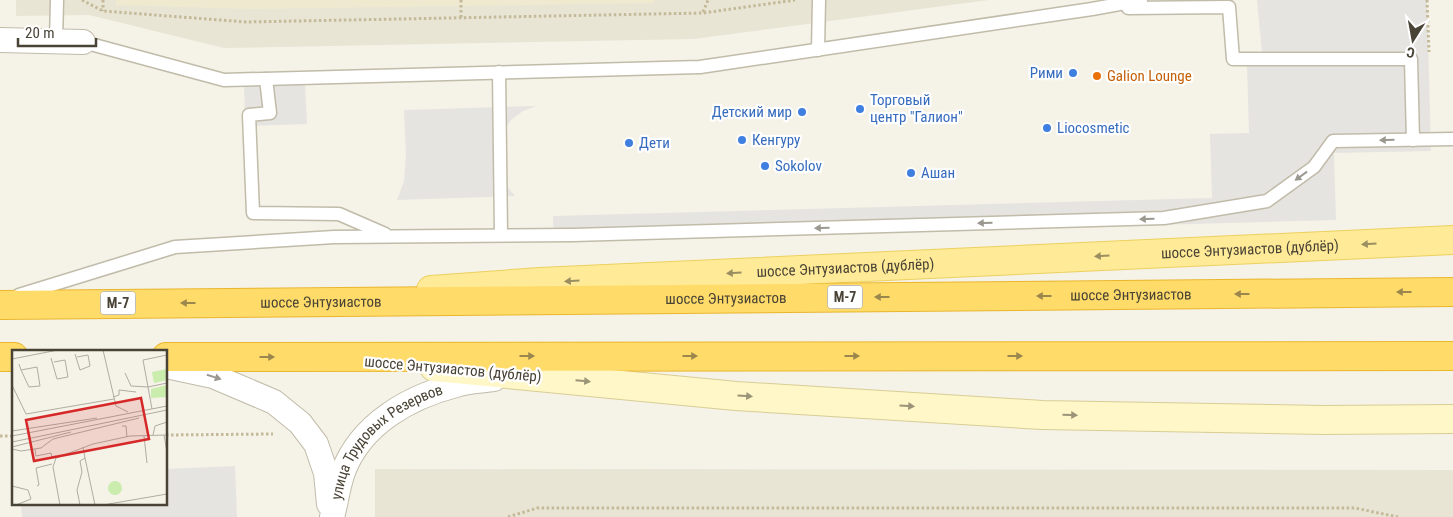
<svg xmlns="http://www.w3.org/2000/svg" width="1453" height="517" font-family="'Roboto Condensed',sans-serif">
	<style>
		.residential { fill: #e9e5d5 }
		.education { fill: #efe9d0 }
		.parking { fill: #e6e4e0 }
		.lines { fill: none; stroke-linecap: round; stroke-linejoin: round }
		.lane-casing { stroke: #c1bba9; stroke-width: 15 }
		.street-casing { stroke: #c1bba9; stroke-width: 26 }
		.secondary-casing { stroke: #d9cd94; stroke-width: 30 }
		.primary-casing { stroke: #edd05e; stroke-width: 30 }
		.highway-casing { stroke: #eab62d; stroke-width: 30 }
		.path { stroke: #c4b999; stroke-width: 3; stroke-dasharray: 2.5 2.5; stroke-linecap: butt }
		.lane { stroke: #fff; stroke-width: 12 }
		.street { stroke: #fff; stroke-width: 24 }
		.secondary { stroke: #fff7c8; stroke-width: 28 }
		.primary { stroke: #ffeb97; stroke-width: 28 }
		.highway { stroke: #ffdb69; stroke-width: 28 }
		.oneway { fill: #9b9890 }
		.oneway2 { fill: #9b8f62 }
		.oneway3 { fill: #9b874d }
		.oneway4 { fill: #9b9478 }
		.shop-dot { fill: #3f7fe0; stroke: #fff; stroke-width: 2 }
		.food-dot { fill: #e8710a; stroke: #fff; stroke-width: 2 }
		.labels { text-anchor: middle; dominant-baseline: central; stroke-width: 4.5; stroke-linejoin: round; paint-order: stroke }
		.shield { fill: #fff; stroke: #807b72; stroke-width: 1 }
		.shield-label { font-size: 14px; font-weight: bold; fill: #494336 }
		.shop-label { font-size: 15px; fill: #366cbe; stroke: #fff; text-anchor: start }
		.food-label { font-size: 15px; fill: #c56008; stroke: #fff; text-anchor: start }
		.street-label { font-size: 15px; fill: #494336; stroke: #fff }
		.inset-road { fill: none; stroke: #b0aca1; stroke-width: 1 }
		.view { fill: #d62828; fill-opacity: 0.15; stroke: #d62828; stroke-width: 2.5 }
		.inset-edge { fill: none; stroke: #494336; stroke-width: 2.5 }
	</style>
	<rect width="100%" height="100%" fill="#f5f2e8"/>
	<g class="residential">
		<path d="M16 0H989L694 39 224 48 89 15 16 16Z"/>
		<path d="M375 469 1453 470V517H375Z"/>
	</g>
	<path class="education" d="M116 0H654V3L248 9 116 5Z"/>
	<g class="parking">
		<path d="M1257 0H1427L1431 151 1334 153 1336 220 554 242 553 216 1212 198 1210 134 1249 133 1247 66 1263 64Z"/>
		<path d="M305 84 307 124 245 126 244 86Z"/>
		<path d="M536 106 523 111 511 120 503 131 506 185 515 196 397 200 404 181 406 154 404 110Z"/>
		<path d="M235 466 237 517H22L21 506 26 503H166V469Z"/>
	</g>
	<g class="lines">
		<defs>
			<g id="lane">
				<path d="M1128 8 1229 7 1233 59H1411L1413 140"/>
				<path d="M56 41 57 0"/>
				<path d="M83 42 224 80 700 67 1092 9 1141 0"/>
				<path d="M818 50 819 0"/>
				<path d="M499 72 501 235"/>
				<path d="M266 79 270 113 249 115 253 213 339 214 385 234"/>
				<path d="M19 295 175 247 334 237 573 235 1164 218 1267 201 1314 167 1333 141 1453 139"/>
			</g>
			<g id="street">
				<path d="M0 40 83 42"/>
				<path d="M166 366 213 376 274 402 300 423 316 444 326 473 329 504"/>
				<path id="s1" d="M332 517C336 503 338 486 343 472 361 424 409 397 456 385 468 381 482 381 494 379"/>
			</g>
			<path id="secondary" d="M434 367 736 396 1042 415 1323 420 1453 419"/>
			<g id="primary">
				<path id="s2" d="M431 290 540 282 1453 240"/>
			</g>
			<g id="highway">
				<path id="s3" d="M0 305 1453 292"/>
				<path d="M0 357H14"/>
				<path d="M166 357 1453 356"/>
			</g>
		</defs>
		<use href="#lane" class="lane-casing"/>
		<use href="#street" class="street-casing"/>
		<use href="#secondary" class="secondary-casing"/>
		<use href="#primary" class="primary-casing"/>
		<use href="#highway" class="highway-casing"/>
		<g class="path">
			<path d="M82 0 103 11 246 22 703 13 795 0"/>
			<path d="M103 0V11"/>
			<path d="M461 0V18"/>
			<path d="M1427 0 1429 52"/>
			<path d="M703 12 708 0"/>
			<path d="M166 435 273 434"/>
			<path d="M0 436H14"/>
			<path d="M508 517 537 508H1355L1398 517"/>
		</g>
		<use href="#lane" class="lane"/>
		<use href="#street" class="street"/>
		<use href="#secondary" class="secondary"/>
		<use href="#primary" class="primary"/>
		<use href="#highway" class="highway"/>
	</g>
	<defs><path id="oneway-solid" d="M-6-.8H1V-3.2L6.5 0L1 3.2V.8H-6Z" transform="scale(1.25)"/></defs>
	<g class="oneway">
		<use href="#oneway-solid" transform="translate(1387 140) rotate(179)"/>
		<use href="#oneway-solid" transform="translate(1301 176) rotate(144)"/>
		<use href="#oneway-solid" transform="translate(1147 219) rotate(178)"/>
		<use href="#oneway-solid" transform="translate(985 223) rotate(178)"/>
		<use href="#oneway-solid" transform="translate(822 228) rotate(178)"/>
		<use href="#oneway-solid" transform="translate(214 377) rotate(18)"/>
	</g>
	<g class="oneway2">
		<use href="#oneway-solid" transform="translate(1369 244) rotate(177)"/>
		<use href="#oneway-solid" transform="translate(1102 256) rotate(177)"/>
		<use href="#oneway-solid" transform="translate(734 273) rotate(177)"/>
		<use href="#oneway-solid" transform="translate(572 281) rotate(177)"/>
	</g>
	<g class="oneway3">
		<use href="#oneway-solid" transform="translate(1404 292) rotate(180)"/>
		<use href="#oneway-solid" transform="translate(1242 294) rotate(180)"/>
		<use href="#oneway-solid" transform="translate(1044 296) rotate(180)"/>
		<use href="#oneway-solid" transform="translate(882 297) rotate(180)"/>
		<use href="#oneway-solid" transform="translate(188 303) rotate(180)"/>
		<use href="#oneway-solid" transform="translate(527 356)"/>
		<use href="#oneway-solid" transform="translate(690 356)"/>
		<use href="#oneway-solid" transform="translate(852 356)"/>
		<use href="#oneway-solid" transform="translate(1015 356)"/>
		<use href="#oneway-solid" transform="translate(267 357)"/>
	</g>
	<g class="oneway4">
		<use href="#oneway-solid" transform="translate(583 381) rotate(5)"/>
		<use href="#oneway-solid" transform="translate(745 396) rotate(4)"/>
		<use href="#oneway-solid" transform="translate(907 406) rotate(4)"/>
		<use href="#oneway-solid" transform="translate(1070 415) rotate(1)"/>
	</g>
	<g class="shop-dot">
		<circle cx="1073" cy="73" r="5"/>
		<circle cx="860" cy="109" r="5"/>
		<circle cx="802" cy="112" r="5"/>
		<circle cx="1047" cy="128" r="5"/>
		<circle cx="742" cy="140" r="5"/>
		<circle cx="629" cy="143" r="5"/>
		<circle cx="765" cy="166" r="5"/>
		<circle cx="911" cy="173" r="5"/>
	</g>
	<circle class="food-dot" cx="1097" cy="76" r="5"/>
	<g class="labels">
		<g class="shield">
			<rect x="827.5" y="285.5" width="35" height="23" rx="4"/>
			<rect x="100.5" y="291.5" width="35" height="23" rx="4"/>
		</g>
		<g class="shield-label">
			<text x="845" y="297">М-7</text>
			<text x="118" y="303">М-7</text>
		</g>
		<g class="shop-label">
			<text x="1063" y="73" text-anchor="end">Рими</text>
			<text x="870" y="100">Торговый<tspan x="870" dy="17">центр "Галион"</tspan></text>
			<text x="792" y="112" text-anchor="end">Детский мир</text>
			<text x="1057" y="128">Liocosmetic</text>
			<text x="752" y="140">Кенгуру</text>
			<text x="639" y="143">Дети</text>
			<text x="775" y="166">Sokolov</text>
			<text x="921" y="173">Ашан</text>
		</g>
		<g class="food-label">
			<text x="1107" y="76">Galion Lounge</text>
		</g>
		<g class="street-label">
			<text stroke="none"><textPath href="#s2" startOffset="820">шоссе Энтузиастов (дублёр)</textPath></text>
			<text stroke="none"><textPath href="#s2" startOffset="415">шоссе Энтузиастов (дублёр)</textPath></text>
			<text stroke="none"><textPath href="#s3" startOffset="1131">шоссе Энтузиастов</textPath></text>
			<text stroke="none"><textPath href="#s3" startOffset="726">шоссе Энтузиастов</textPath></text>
			<text stroke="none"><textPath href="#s3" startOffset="321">шоссе Энтузиастов</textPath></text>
			<text transform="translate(453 369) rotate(5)">шоссе Энтузиастов (дублёр)</text>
			<text stroke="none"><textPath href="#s1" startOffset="99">улица Трудовых Резервов</textPath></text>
		</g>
	</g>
	<g transform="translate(12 350)">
		<rect width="155" height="155" fill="#f5f2e8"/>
		<path d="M155 19V30L142 33 140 22ZM155 35V47L139 48V39ZM96 138a7 7 0 1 1 14 0a7 7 0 1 1-14 0Z" fill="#caecad"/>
		<path class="inset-road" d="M91 0 104 56 116 62M63 4 68 20 78 16 76 5 65 7M155 5 131 10 136 37 155 33M39 8 45 29 56 27 53 10 42 12M0 9 46 0M7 14 9 20 17 37 28 36 25 17 9 20M113 23 119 36 136 37 140 59M0 35 14 64 102 49M101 47 107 45V40L124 42M110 76H114L115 87M0 81 85 68M141 85 143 76 155 72M152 85 155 102M0 86 155 56M132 86 135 113M0 92 155 60M0 97 59 82M0 99 9 101 29 98 41 89 127 68M23 99 24 106 39 103 40 107 44 106M73 108 83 155M0 136 16 140 19 149 4 155M25 136 27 135 24 118 40 114M48 155 41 117 44 108 81 94 118 86 155 85M68 155 65 140 70 122 68 111 73 108 71 97M91 155 155 144"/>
		<path class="view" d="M129 48 137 89 22 111 14 70Z"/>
		<rect width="155" height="155" class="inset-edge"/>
	</g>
	<g transform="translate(1413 40) rotate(191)" stroke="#ffffff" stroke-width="4" paint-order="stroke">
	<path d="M0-4L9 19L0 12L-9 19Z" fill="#494336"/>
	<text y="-8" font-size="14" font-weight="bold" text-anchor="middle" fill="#494336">С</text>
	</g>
	<path d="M18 38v8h78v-8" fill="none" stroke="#494336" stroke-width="2.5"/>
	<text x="25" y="38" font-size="15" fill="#494336" stroke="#ffffff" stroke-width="4" paint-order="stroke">20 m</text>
</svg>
